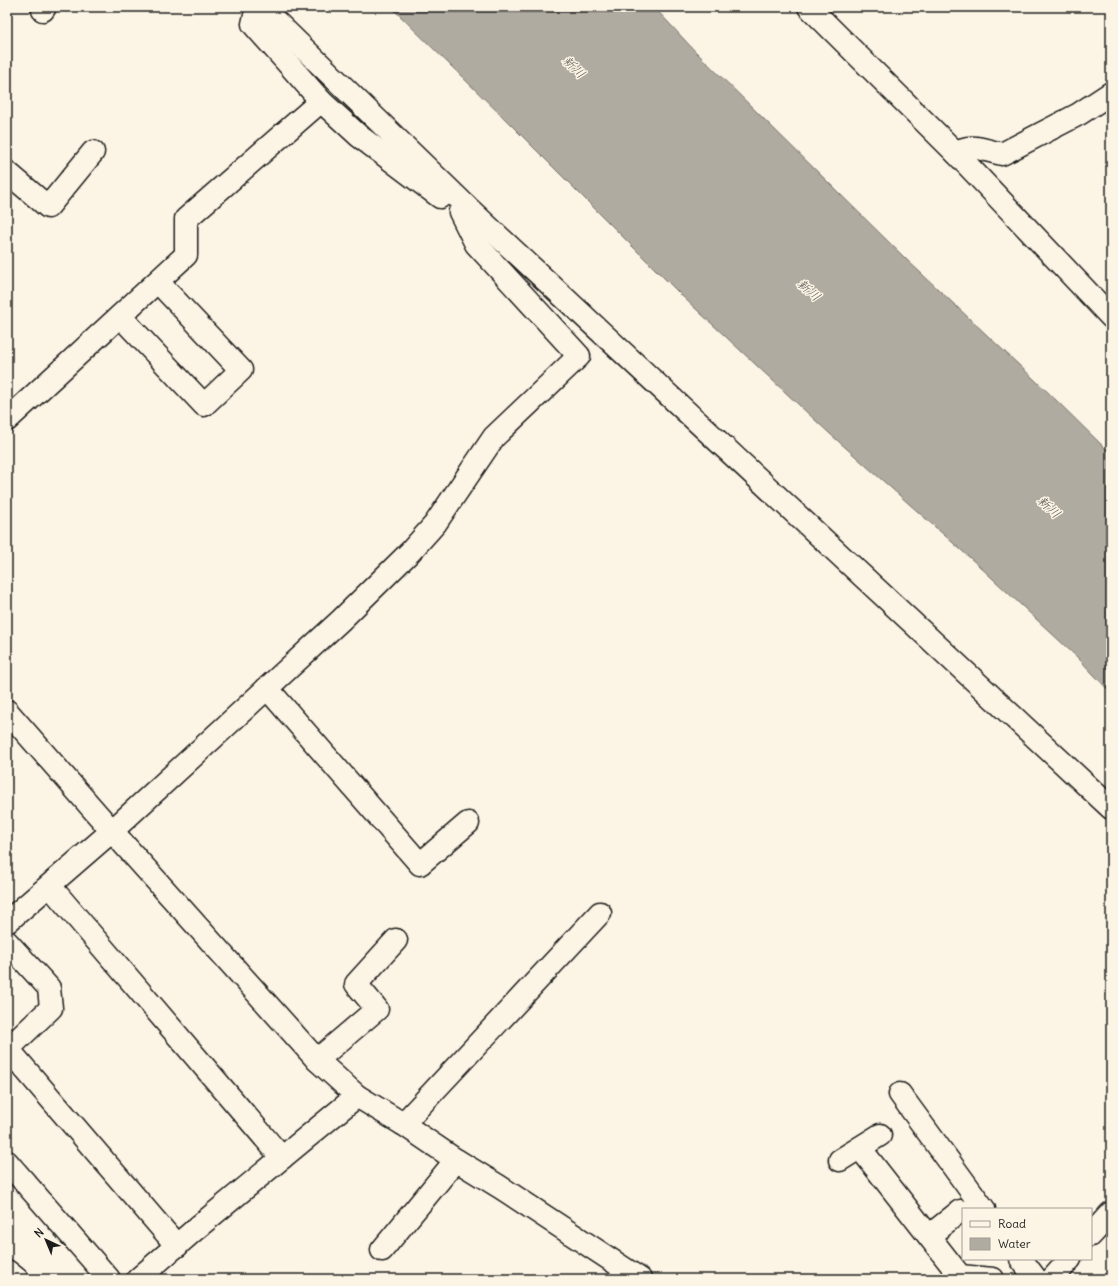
<svg xmlns="http://www.w3.org/2000/svg" width="1118" height="1286" font-family="Delius,'Klee One',sans-serif">
	<style>
		.water { fill: #b0aba1; stroke: #75726c }
		.lines { fill: none; stroke-linecap: round; stroke-linejoin: round }
		.minor-casing { stroke: #1c1c1c; stroke-width: 25 }
		.major-casing { stroke: #1c1c1c; stroke-width: 25 }
		.minor { stroke: #fcf5e5; stroke-width: 22 }
		.major { stroke: #fcf5e5; stroke-width: 22 }
		.labels { text-anchor: middle; dominant-baseline: central; stroke-width: 3; stroke-linejoin: round; paint-order: stroke }
		.water-label { font-size: 13px; font-style: italic; fill: #575551; stroke: #fcf5e5 }
	</style>
	<rect width="100%" height="100%" fill="#fcf5e5"/>
	<filter id="ink" filterUnits="userSpaceOnUse"><feTurbulence type="fractalNoise" baseFrequency=".025" numOctaves="2"/><feDisplacementMap in="SourceGraphic" scale="8" xChannelSelector="R" yChannelSelector="G"/><feConvolveMatrix kernelMatrix="1 2 1 2 8 2 1 2 1" color-interpolation-filters="sRGB"/></filter>
	<g filter="url(#ink)">
		<path class="water" d="M391 7H654L694 50 907 260 1052 396 1111 454V693L1078 658 978 565 829 433 682 296 511 125Z"/>
		<g class="lines">
			<defs>
				<g id="minor">
					<path d="M257 7 253 24 321 101"/>
					<path d="M261 7 466 206 1111 808"/>
					<path d="M809 7 956 153 1111 317"/>
					<path d="M43 10 45 7"/>
					<path d="M956 153C970 142 986 151 1002 154L1079 114 1111 93"/>
					<path d="M7 172 48 207 93 152"/>
					<path d="M120 316 204 405 241 370 158 282"/>
					<path d="M7 420 186 255V219L321 101 359 136 440 197"/>
					<path d="M267 688 420 864 468 823"/>
					<path d="M7 711 112 831 317 1060 357 1096 403 1124 456 1160 500 1187 640 1279"/>
					<path d="M50 886 282 1158"/>
					<path d="M7 922 112 831 341 620 410 552 435 524 494 437 579 356 476 244 460 212 466 206"/>
					<path d="M7 942 49 988 51 1008 8 1049 177 1246"/>
					<path d="M317 1060 377 1009 356 984 396 940"/>
					<path d="M900 1094 984 1209"/>
					<path d="M403 1124 600 913"/>
					<path d="M860 1148 960 1276 993 1279"/>
					<path d="M840 1160 880 1135"/>
					<path d="M7 1162 109 1279"/>
					<path d="M1091 1235 1111 1213"/>
					<path d="M929 1236 960 1211"/>
					<path d="M382 1250 456 1160"/>
					<path d="M1021 1259 1036 1279"/>
					<path d="M138 1279 198 1227 357 1096"/>
					<path d="M1052 1279 1070 1259"/>
				</g>
				<path id="major" d="M7 1271 17 1279"/>
			</defs>
			<use href="#minor" class="minor-casing"/>
			<use href="#major" class="major-casing"/>
			<use href="#minor" class="minor"/>
			<use href="#major" class="major"/>
		</g>
	</g>
	<g class="labels">
		<g class="water-label">
			<text transform="translate(574 67) rotate(44)">新川</text>
			<text transform="translate(809 290) rotate(42)">新川</text>
			<text transform="translate(1049 507) rotate(43)">新川</text>
		</g>
	</g>
	<rect width="1118" height="1286" fill="none" stroke="#fcf5e5" stroke-width="24"/>
	<rect x="12" y="12" width="1094" height="1262" fill="none" stroke="#1c1c1c" stroke-width="1.5" filter="url(#ink)"/>
	<rect x="962" y="1208" width="130" height="52" fill="#fcf5e5" stroke="#a29e95"/>
	<rect x="970" y="1221" width="20" height="6" fill="#fcf5e5" stroke="#a29e95"/>
	<text x="998" y="1228" font-size="12" fill="#1c1c1c">Road</text>
	<rect x="970" y="1238" width="20" height="12" fill="#b0aba1" stroke="#a29e95"/>
	<text x="998" y="1248" font-size="12" fill="#1c1c1c">Water</text>
	<g transform="translate(46 1240) rotate(316)" stroke="#fcf5e5" stroke-width="3" paint-order="stroke">
	<path d="M0-3L7 15L0 10L-7 15Z" fill="#1c1c1c"/>
	<text y="-6" font-size="11" font-weight="bold" text-anchor="middle" fill="#1c1c1c">N</text>
	</g>
</svg>
